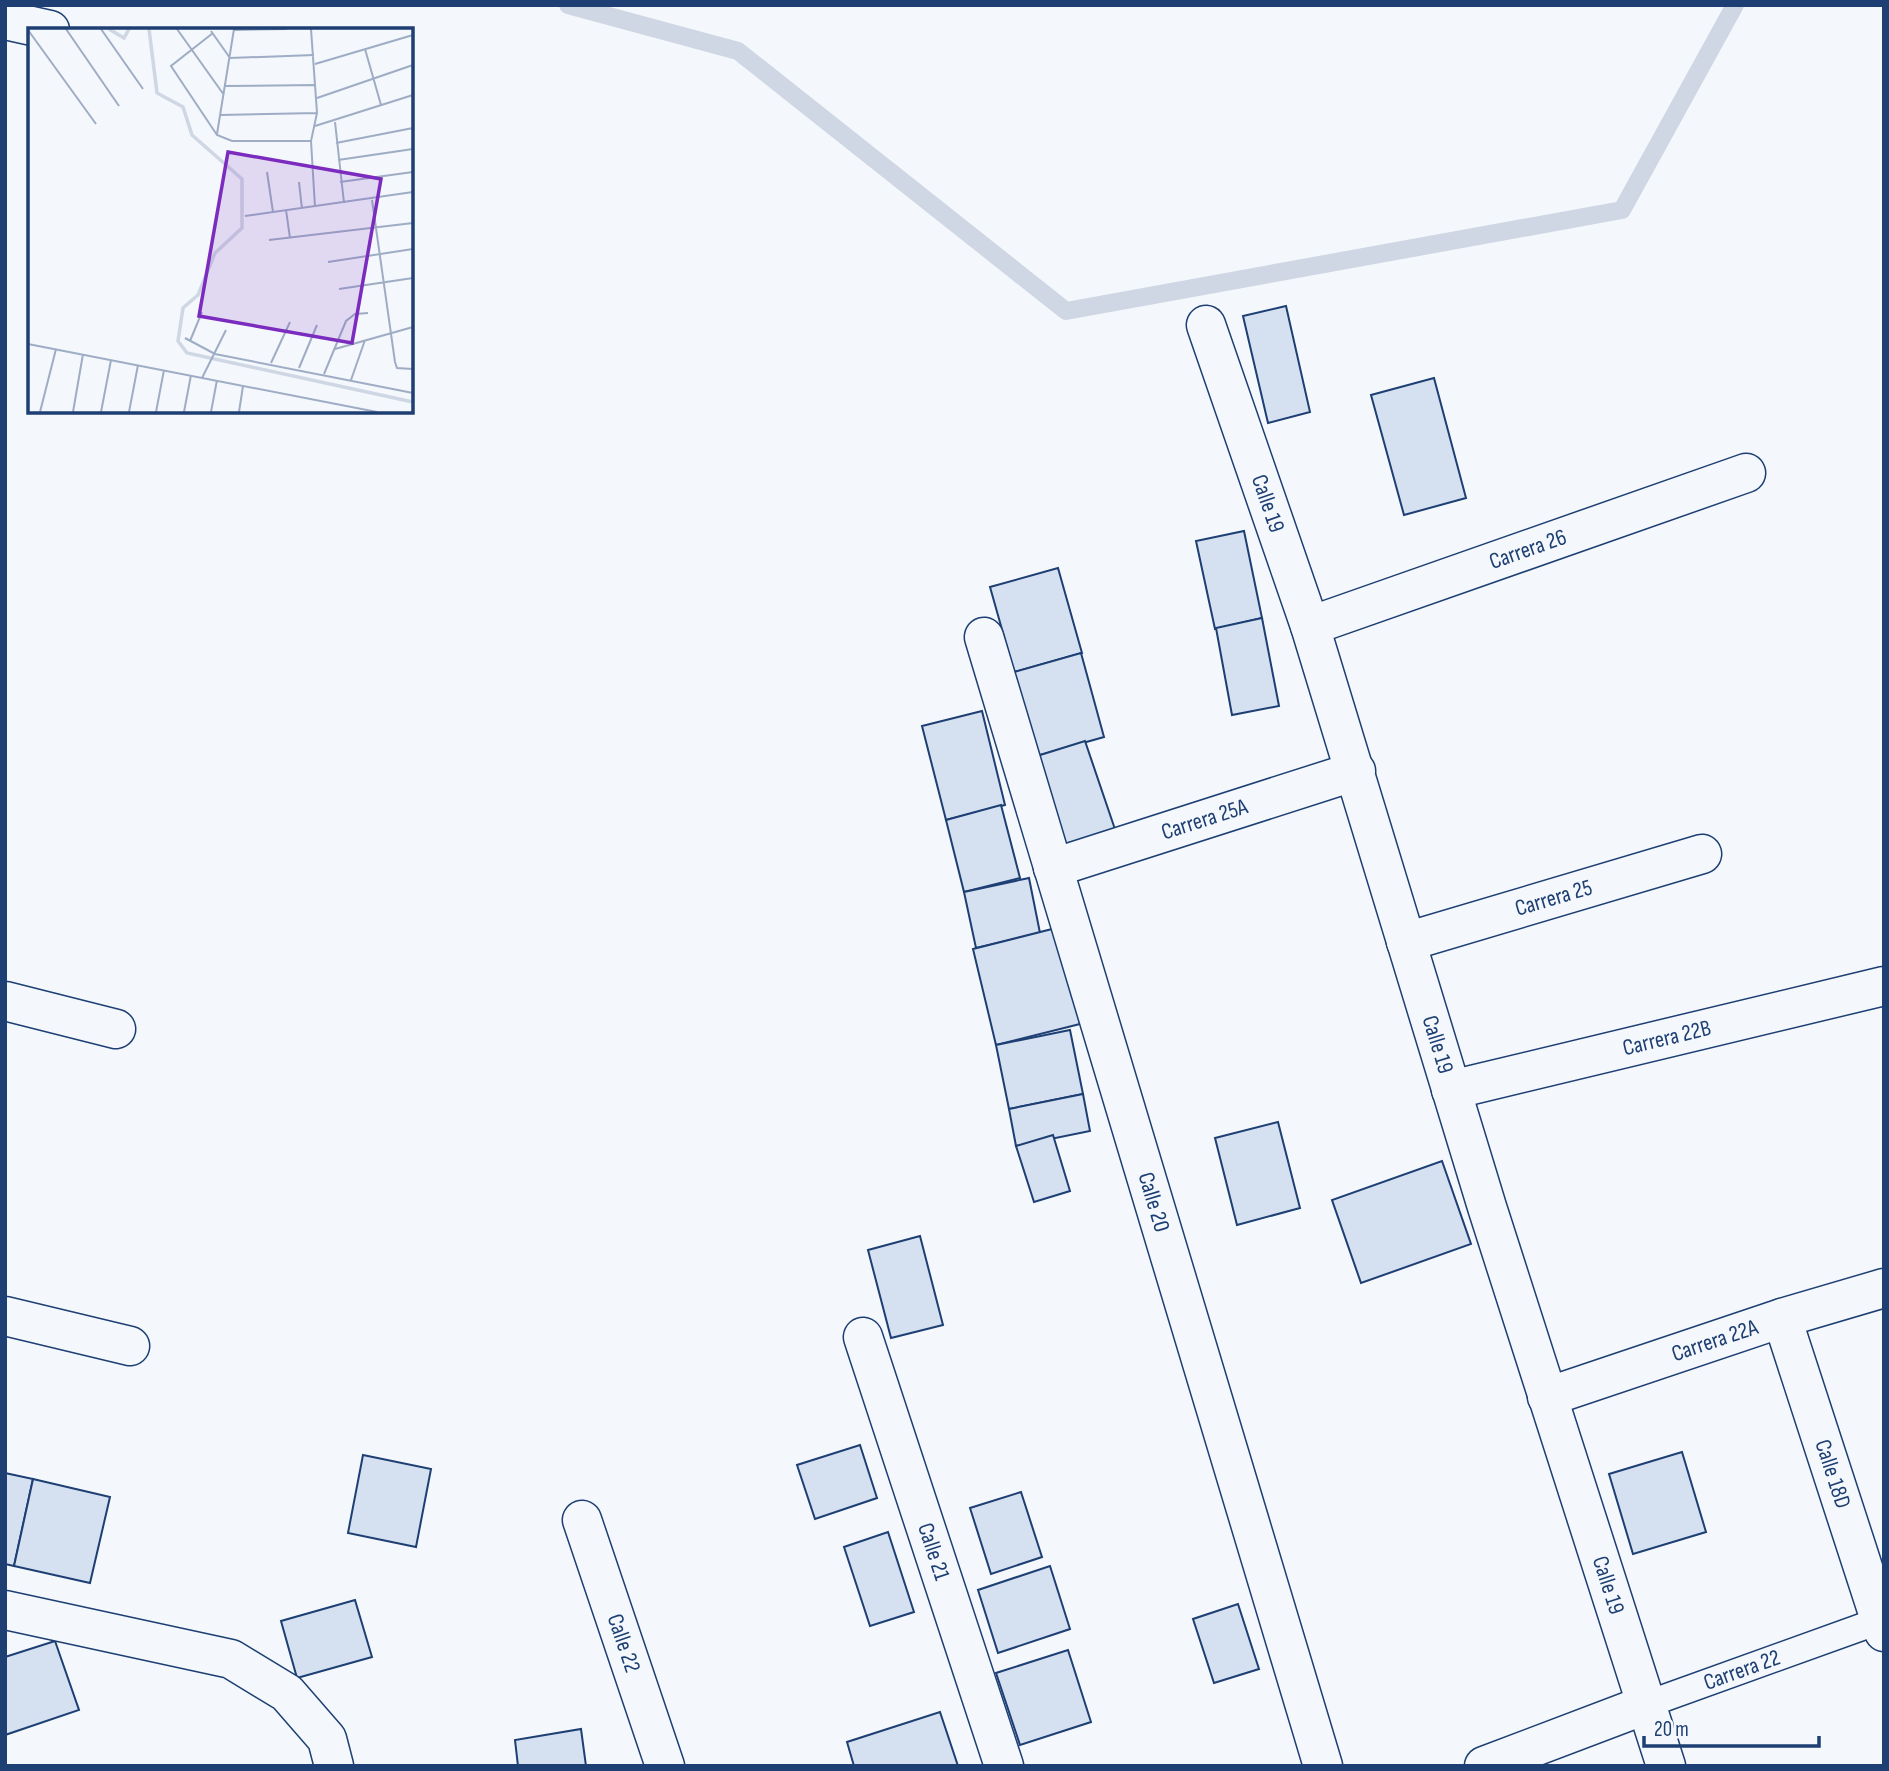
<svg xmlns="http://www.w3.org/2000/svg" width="1889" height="1771" font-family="'Sofia Sans Condensed',sans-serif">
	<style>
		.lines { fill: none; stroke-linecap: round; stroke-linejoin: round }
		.stream { stroke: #cfd7e4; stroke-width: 18 }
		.building { fill: #d5e0f0; stroke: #1d3f73; stroke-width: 2 }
		.service-casing { stroke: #1d3f73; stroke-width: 29 }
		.minor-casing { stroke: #1d3f73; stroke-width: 41 }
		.service { stroke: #f4f7fb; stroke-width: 26 }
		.minor { stroke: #f4f7fb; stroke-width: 38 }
		.labels { text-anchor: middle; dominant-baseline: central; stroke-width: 5; stroke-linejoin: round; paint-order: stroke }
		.street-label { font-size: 23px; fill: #1d3f73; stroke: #f4f7fb }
		.inset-river { fill: none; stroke: #cfd7e4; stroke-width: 3.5 }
		.inset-road { fill: none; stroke: #9eadc5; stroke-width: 2 }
		.view { fill: #7b2cbf; fill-opacity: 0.15; stroke: #7b2cbf; stroke-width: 3.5 }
		.inset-edge { fill: none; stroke: #1d3f73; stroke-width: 3.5 }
	</style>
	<rect width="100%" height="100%" fill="#f4f7fb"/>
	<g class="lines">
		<path class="stream" d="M568 5 738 51 1066 311 1622 210 1735 5"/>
	</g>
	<g class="building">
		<path d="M1286 306 1310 412 1268 423 1243 316Z"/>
		<path d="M1434 378 1466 498 1404 515 1371 395Z"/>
		<path d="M1244 531 1262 618 1215 629 1196 541Z"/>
		<path d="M1058 568 1082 653 1014 672 990 587Z"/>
		<path d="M1262 618 1279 706 1232 715 1216 628Z"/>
		<path d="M1081 653 1104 737 1037 756 1014 672Z"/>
		<path d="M982 711 1005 805 946 820 922 726Z"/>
		<path d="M1085 741 1119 841 1070 857 1037 756Z"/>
		<path d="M1001 805 1020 878 964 892 946 820Z"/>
		<path d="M1029 878 1040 933 976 948 964 892Z"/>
		<path d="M1056 928 1080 1024 996 1045 973 949Z"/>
		<path d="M1070 1030 1083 1094 1009 1109 996 1045Z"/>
		<path d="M1083 1094 1090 1131 1016 1146 1009 1109Z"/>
		<path d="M1278 1122 1300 1208 1237 1225 1215 1138Z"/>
		<path d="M1053 1135 1070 1191 1034 1202 1016 1146Z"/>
		<path d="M1442 1161 1471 1244 1361 1283 1332 1200Z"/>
		<path d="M920 1236 943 1325 891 1338 868 1250Z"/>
		<path d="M860 1445 877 1498 815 1519 797 1465Z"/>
		<path d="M1682 1452 1706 1532 1633 1554 1609 1474Z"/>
		<path d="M363 1455 431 1469 416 1547 348 1533Z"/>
		<path d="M5 1473 33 1479 14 1566 5 1564Z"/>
		<path d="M33 1479 110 1497 90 1583 14 1566Z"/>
		<path d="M1021 1492 1042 1557 991 1574 970 1508Z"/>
		<path d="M888 1532 914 1612 870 1626 844 1547Z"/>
		<path d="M1050 1566 1070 1629 998 1653 978 1590Z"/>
		<path d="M355 1600 372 1657 297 1678 281 1621Z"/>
		<path d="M1238 1604 1259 1669 1214 1683 1193 1619Z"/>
		<path d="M55 1641 79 1710 5 1735V1657Z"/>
		<path d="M1068 1650 1091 1722 1020 1745 996 1673Z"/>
		<path d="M940 1712 958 1766H854L847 1742Z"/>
		<path d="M581 1729 586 1766H518L515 1740Z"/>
	</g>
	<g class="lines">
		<defs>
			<g id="service">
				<path id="s1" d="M1645 1705 1884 1619"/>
			</g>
			<g id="minor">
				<path d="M5 20 50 30"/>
				<path id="s2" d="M1206 325 1310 626 1487 1207 1666 1766"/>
				<path id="s3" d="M1310 626 1746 473"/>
				<path id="s4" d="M984 637 1323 1766"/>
				<path id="s5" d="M1053 868 1356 771"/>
				<path id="s6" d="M1406 942 1702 854"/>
				<path d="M5 1001 116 1029"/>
				<path id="s7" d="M1451 1090 1884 986"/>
				<path d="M5 1316 130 1346"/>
				<path id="s8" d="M1782 1318 1884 1632"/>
				<path id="s9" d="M863 1337 1004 1766"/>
				<path id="s10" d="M1547 1397 1782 1318 1884 1288"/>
				<path id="s11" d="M582 1520 665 1766"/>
				<path d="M5 1610 231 1659 287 1693 327 1739 334 1766"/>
				<path d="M1484 1766 1645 1705"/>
			</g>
		</defs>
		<use href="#service" class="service-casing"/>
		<use href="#minor" class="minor-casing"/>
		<use href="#service" class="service"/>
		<use href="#minor" class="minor"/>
	</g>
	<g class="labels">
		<g class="street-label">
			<text stroke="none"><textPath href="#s2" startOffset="189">Calle 19</textPath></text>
			<text stroke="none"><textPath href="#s3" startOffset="231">Carrera 26</textPath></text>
			<text stroke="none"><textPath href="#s5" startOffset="159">Carrera 25A</textPath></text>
			<text stroke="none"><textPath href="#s6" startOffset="154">Carrera 25</textPath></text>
			<text stroke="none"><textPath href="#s7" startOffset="222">Carrera 22B</textPath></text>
			<text stroke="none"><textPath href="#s2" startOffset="756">Calle 19</textPath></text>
			<text stroke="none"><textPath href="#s4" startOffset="590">Calle 20</textPath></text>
			<text stroke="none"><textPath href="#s10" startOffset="177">Carrera 22A</textPath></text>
			<text stroke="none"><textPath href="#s8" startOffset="164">Calle 18D</textPath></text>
			<text stroke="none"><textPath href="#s9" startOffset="226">Calle 21</textPath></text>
			<text stroke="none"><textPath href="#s2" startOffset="1323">Calle 19</textPath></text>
			<text stroke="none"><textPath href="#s11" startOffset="130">Calle 22</textPath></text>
			<text stroke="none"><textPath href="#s1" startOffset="103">Carrera 22</textPath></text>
		</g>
	</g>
	<g transform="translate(28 28)">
		<rect width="385" height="385" fill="#f4f7fb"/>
		<path class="inset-river" d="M81 1 96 10 101 1M121 1 129 65 155 79 164 107 214 151V200L187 225 170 267 155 280 150 313 159 325 385 374"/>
		<path class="inset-road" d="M38 1 91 78M73 1 115 61M149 1 196 67M283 1 289 85 283 113 287 179M0 2 68 96M206 2 259 1M183 3 202 30 286 27M185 5 143 38 189 107 204 113H283M337 21 353 77M287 36 385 7M197 58 288 57M289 70 385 37M192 87 289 85M307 94 316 175M287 98 385 67M189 106 206 1M308 115 385 100M310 132 385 121M239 144 245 184M271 154 274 181M312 154 385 144M344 172 367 334 369 340 385 341M258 182 262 210M217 188 385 164M241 212 385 195M300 234 385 221M311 261 385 250M157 310 187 326 385 365M162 313 174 284M0 316 349 384M307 321 385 299M243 335 262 294M271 340 289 297M296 346 318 293 327 286 340 285M174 350 198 302M323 352 337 312M12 384 28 321M45 384 55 326M73 384 83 332M101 384 110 337M128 384 136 342M156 384 163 347M183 384 189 352M211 384 215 358"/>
		<path class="view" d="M200 124 353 151 324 315 171 288Z"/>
		<rect width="385" height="385" class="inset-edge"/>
	</g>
	<rect width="1889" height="1771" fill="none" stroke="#1d3f73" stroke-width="14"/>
	<path d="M1644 1736v10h175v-10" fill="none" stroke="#1d3f73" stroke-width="3.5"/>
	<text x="1654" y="1736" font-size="21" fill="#1d3f73" stroke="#f4f7fb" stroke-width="5" paint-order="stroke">20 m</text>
</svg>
